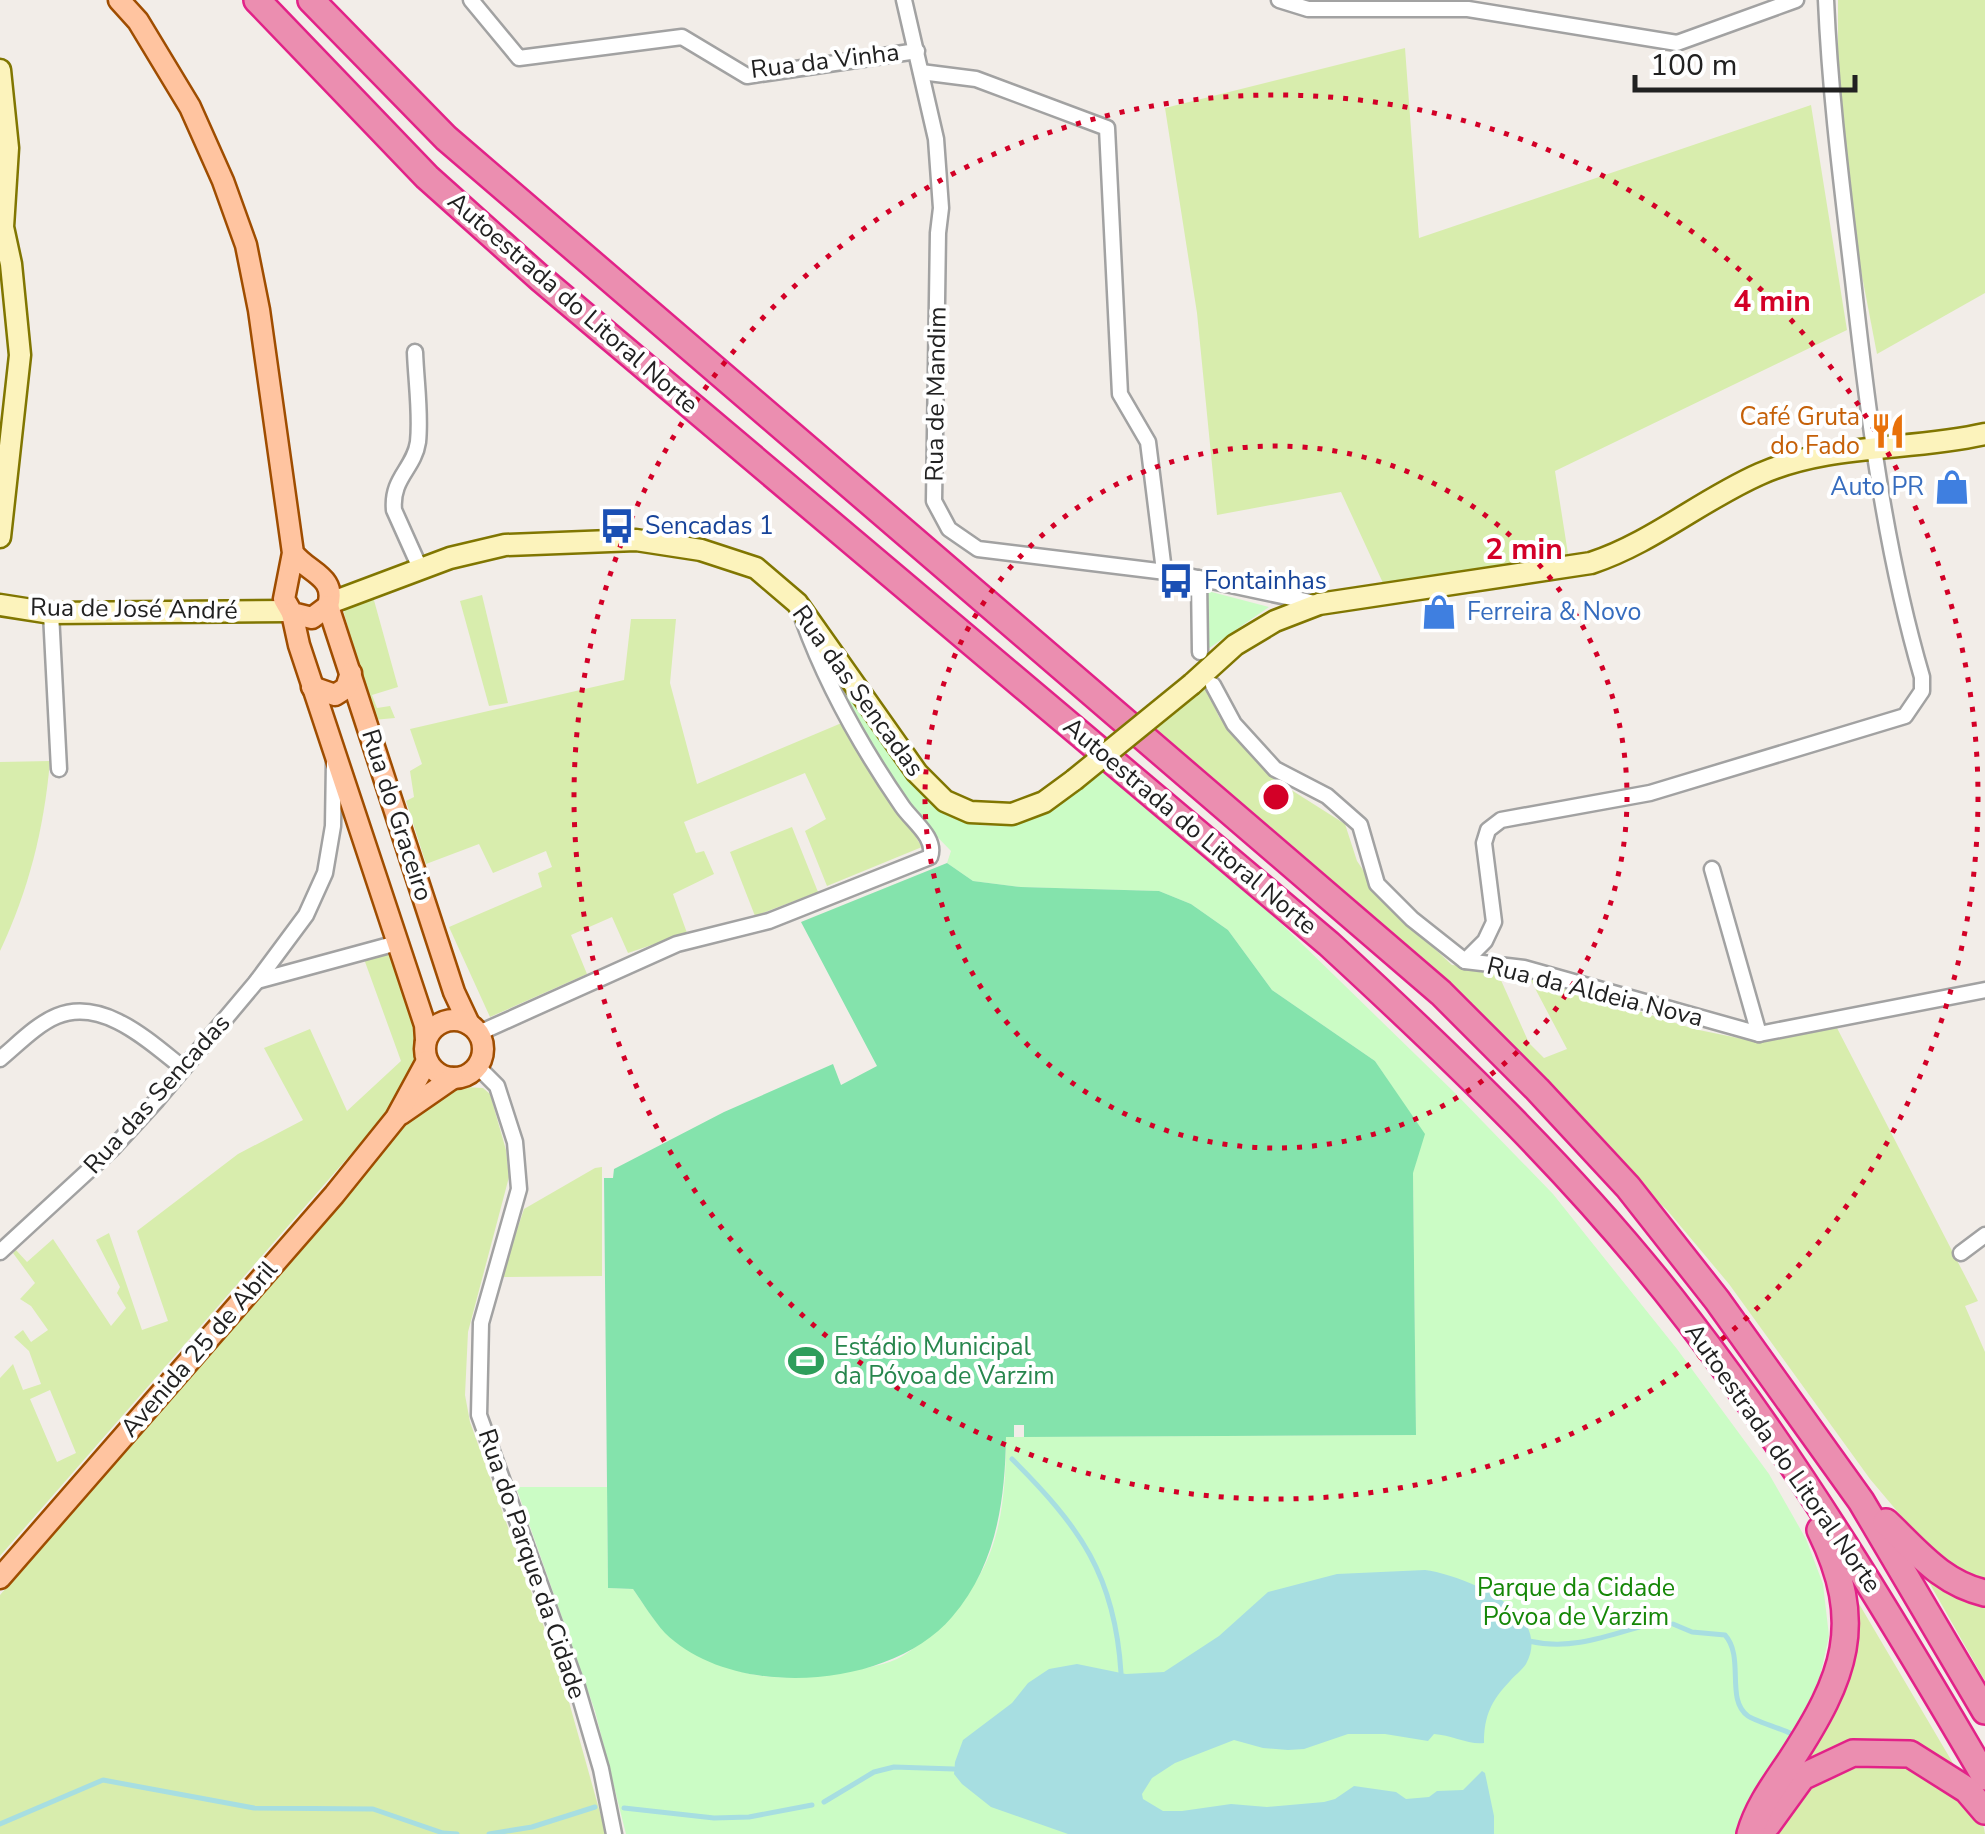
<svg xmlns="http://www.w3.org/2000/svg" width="1985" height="1834" font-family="'Nunito Sans',sans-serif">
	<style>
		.grass { fill: #d8edad; fill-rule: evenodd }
		.park { fill: #cbfcc5 }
		.pitch { fill: #84e3ac }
		.water { fill: #a7dee1 }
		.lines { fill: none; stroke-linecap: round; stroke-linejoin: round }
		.stream { stroke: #a7dee1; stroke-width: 5 }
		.street-casing { stroke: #a2a2a2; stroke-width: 19 }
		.secondary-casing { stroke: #807601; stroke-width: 25 }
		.primary-casing { stroke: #9f4d00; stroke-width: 25 }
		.highway-casing { stroke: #e22288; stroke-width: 30 }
		.street { stroke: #fff; stroke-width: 14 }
		.secondary { stroke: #fcf3bc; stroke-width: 20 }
		.primary { stroke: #ffc4a0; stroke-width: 20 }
		.highway { stroke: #eb8eb0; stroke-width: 25 }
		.secondary-bridge-casing { stroke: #807601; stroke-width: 25; stroke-linecap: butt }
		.secondary-bridge { stroke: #fcf3bc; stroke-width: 20 }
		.ring { fill: none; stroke: #d30027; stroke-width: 5; stroke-dasharray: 5 10 }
		.labels { text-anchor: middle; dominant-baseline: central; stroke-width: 8; stroke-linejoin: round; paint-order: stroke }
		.street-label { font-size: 25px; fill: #212121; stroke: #fff }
		.food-label { font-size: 25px; fill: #c56008; stroke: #fff; text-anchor: end }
		.shop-label { font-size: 25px; fill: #366cbe; stroke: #fff; text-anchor: end }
		.transit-label { font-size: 25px; fill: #164399; stroke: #fff; text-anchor: start }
		.leisure-label { font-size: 25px; fill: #27864d; stroke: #fff; text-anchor: start }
		.park-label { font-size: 25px; fill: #158707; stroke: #fff }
		.centre { fill: #d30027; stroke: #fff; stroke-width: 5 }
		.ring-label { font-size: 30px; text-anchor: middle; font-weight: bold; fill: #d30027; stroke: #fff; stroke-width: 8; stroke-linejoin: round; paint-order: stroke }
	</style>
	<rect width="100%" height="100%" fill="#f2ede8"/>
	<g class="grass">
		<path d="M1838 0H1985V293L1877 354 1838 151Z"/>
		<path d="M1405 48 1419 238 1811 105 1847 330 1555 471 1568 554 1383 583 1341 492 1217 515 1197 313 1165 108Z"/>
		<path d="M372 593 398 687 372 695 377 708 390 706 395 718 373 720 344 613 346 606Z"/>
		<path d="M482 595 508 703 489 706 460 601Z"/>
		<path d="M631 619H676L670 683 697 784 844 722 922 847 827 886 805 831 826 819 805 773 684 822 696 853 704 851 714 874 673 894 687 933 628 953 612 917 571 935 587 974 490 1017 449 927 542 887 538 873 552 867 546 851 493 873 479 844 426 864 406 801 414 797 410 771 422 764 410 729 624 680Z"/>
		<path d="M1203 681 1219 717 1274 779 1345 824 1357 861 1384 901 1452 965 1496 969 1529 1043 1544 1058 1567 1049 1528 975 1694 1029 1743 1039 1758 1041 1837 1028 1978 1301 1965 1306 1985 1352V1583L1978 1582 1934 1555 1870 1479 1729 1284 1667 1210 1155 728Z"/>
		<path d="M50 761C44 829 29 889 0 951V762Z"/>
		<path d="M792 827 818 892 755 916 730 852Z"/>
		<path d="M394 952C409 1003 427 1040 405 1092L0 1556V1378L13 1364 23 1390 41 1384 29 1351 14 1337 23 1330 31 1342 48 1330 31 1306 20 1299 35 1283 13 1253 16 1250 27 1262 53 1239 111 1326 126 1308 117 1293 120 1287 96 1240 109 1233 142 1330 168 1321 137 1231 238 1154 303 1120 264 1048 310 1029 347 1111 401 1061 364 959ZM50 1390 76 1453 57 1462 30 1399Z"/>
		<path d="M464 1087 483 1088 490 1094 506 1150 509 1177 468 1332 465 1395 470 1422 562 1677 606 1834H0V1595L402 1123 444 1090Z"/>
		<path d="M602 1167V1276L501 1277 524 1209 595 1168Z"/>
		<path d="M1927 1575 1985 1600V1681L1926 1577Z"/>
		<path d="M1855 1597 1957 1770 1860 1743 1782 1781Z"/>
		<path d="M1899 1763C1927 1775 1982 1798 1985 1834H1775L1811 1783 1849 1764Z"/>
	</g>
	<g class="park">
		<path d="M1204 590 1269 607 1205 651Z"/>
		<path d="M828 660C854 698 912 800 951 817 974 828 1003 828 1027 820 1055 811 1080 788 1104 771L1260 903 1455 1093 1553 1194 1677 1349 1769 1474 1806 1539 1823 1584 1829 1636 1819 1681 1800 1720 1768 1770 1741 1834H626L595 1711 516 1487H607L608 1588 633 1589C643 1603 653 1620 665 1632 673 1641 687 1648 697 1653 747 1681 783 1681 838 1672 858 1669 879 1667 897 1659 921 1648 965 1601 978 1578 1003 1536 1006 1484 1006 1437L1416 1435 1413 1172 1424 1134 1375 1061 1272 990 1228 930 1191 904 1159 891 1021 887 973 881 947 863 951 851 916 815 893 782 826 662Z"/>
	</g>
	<path class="pitch" d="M947 863 973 881 1021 887 1159 891 1191 904 1228 930 1272 990 1375 1061 1425 1134 1413 1173 1416 1435 1024 1437V1425H1014V1437H1006C1005 1502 996 1566 952 1617 891 1689 734 1701 665 1633 653 1620 643 1603 633 1589L608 1588 604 1178H613L614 1169 724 1112 833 1064 841 1085 877 1066 801 922Z"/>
	<path class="water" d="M1425 1570C1462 1575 1555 1611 1526 1664 1522 1670 1514 1676 1510 1681 1491 1701 1484 1716 1484 1743 1469 1745 1451 1735 1434 1734L1428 1741 1385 1734H1348L1304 1749 1288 1750 1263 1748 1234 1740 1175 1763 1152 1778 1142 1794 1143 1799 1163 1811H1182L1231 1804 1267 1807 1324 1802 1335 1799 1354 1786 1396 1792 1406 1799 1429 1797 1437 1791 1463 1790 1482 1771 1485 1773 1494 1816V1834H1068L991 1807 962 1784 954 1774 955 1762 963 1740 1012 1703 1028 1683 1049 1669 1077 1664 1126 1674 1164 1672 1219 1636 1268 1592 1337 1574Z"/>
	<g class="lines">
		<g class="stream">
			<path d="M1012 1459C1080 1527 1115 1575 1121 1673"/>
			<path d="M1673 1624 1692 1632 1725 1635C1745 1657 1725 1700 1748 1716 1755 1721 1780 1728 1792 1734"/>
			<path d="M1529 1641C1576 1652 1616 1632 1661 1621"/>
			<path d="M824 1802 874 1772 894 1767 954 1769"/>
			<path d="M624 1808 714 1818 749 1817 812 1805"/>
			<path d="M0 1824 103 1780 254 1808 373 1809 443 1833 457 1834"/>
			<path d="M489 1834 532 1827 595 1807"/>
		</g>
		<defs>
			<g id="street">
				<path d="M471 0 519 58 682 37 747 76 917 51"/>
				<path d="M904 0 936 139 941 208 938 233 934 501 949 529 978 549 1174 573 1315 603"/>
				<path d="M1279 0 1308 9H1468L1677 43 1796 0"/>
				<path d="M921 72 976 79 1107 128 1120 394 1148 442 1164 571"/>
				<path d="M415 352C416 381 421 413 418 442 414 469 391 478 394 510L420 568"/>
				<path d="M1199 578 1200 652"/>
				<path d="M51 613 59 769"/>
				<path d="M1213 685 1234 724 1275 769 1327 796 1360 825 1377 884 1412 919 1465 961 1524 968 1759 1034 1985 990"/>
				<path d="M1712 869 1759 1034"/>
				<path d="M1465 961 1485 941 1494 922 1484 843 1488 830 1501 820 1650 793 1905 716 1922 691V677C1884 547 1868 414 1853 280 1842 187 1830 94 1826 0"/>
				<path d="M257 981 397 943"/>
				<path d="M479 1033 677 944 769 921 930 857C937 838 912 821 902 806 862 748 827 686 803 620"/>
				<path d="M0 1059C17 1045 37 1024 57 1016 103 997 150 1042 183 1068"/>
				<path d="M478 1067 497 1086 515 1142 519 1189 481 1323 479 1415 577 1687 601 1769 614 1834"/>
				<path d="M0 1252 112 1149 157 1100 257 981 306 915 325 873 333 826 334 762"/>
				<path d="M1961 1253 1985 1235"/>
			</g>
			<g id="secondary">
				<path d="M0 70 8 148 3 227 11 264 20 355 0 537"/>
				<path d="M330 603 450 558 505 545 636 540 701 550 756 568 797 603 917 773 945 801 970 812 1012 814 1044 802 1074 780"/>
				<path d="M0 605 51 613 290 611"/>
				<path d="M1192 684 1235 645 1275 621 1319 604 1591 563C1652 543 1701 500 1760 474 1830 443 1911 451 1985 434"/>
			</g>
			<g id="primary">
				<path d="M119 0 138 21 190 107 223 181 246 245 259 310 293 553 284 599 292 613 312 618 328 606C337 576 308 573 293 553"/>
				<path d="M328 606 454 992 469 1024"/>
				<path d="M292 613 299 645 425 1025 426 1040"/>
				<path d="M312 687 335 695 346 688 351 673"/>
				<circle cx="454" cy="1049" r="29"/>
				<path d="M401 1114 453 1078"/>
				<path d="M0 1578 334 1195 396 1118 427 1061"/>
			</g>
			<g id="highway">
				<path d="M257 0 427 177 541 279 1329 944C1456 1061 1584 1183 1689 1321 1800 1465 1893 1620 1985 1777"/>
				<path d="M311 0 446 138 1441 993 1537 1089 1628 1187 1717 1300 1861 1501 1985 1711"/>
				<path d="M1886 1522C1917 1551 1941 1583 1985 1593"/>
				<path d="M1768 1824 1802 1777 1853 1753 1910 1754 1967 1790 1985 1811"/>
				<path d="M1750 1834C1758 1806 1775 1784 1791 1760 1845 1677 1866 1624 1820 1530"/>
			</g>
		</defs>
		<use href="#street" class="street-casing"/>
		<use href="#secondary" class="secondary-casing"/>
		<use href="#primary" class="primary-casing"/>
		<use href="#highway" class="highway-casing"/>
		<use href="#street" class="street"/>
		<use href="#secondary" class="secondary"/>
		<use href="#primary" class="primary"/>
		<use href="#highway" class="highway"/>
		<defs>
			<path id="secondary-bridge" d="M1074 780 1192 684"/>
		</defs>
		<use href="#secondary-bridge" class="secondary-bridge-casing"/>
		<use href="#secondary-bridge" class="secondary-bridge"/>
	</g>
	<g class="ring">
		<circle cx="1276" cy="797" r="351"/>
		<circle cx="1276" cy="797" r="702"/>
	</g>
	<defs>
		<symbol id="restaurant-bare" viewBox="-9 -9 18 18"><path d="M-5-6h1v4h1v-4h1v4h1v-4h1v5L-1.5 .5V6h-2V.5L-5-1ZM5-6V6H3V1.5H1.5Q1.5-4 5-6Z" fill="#e8710a" stroke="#fff" stroke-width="2.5" paint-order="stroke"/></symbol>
		<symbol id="shop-bare" viewBox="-9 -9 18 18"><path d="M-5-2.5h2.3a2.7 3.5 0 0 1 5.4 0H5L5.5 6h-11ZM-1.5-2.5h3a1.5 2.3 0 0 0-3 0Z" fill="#3f7fe0" stroke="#fff" stroke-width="2.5" paint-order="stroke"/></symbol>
		<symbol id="bus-bare" viewBox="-9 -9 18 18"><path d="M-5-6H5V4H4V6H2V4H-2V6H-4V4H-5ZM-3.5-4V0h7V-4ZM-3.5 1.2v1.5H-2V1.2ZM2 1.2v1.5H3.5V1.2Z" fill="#1a4fb4" stroke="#fff" stroke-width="2.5" paint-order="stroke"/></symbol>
		<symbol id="stadium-bare" viewBox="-9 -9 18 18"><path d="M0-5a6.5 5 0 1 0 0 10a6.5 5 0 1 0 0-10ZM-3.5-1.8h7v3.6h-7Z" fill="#2e9e5b" stroke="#fff" stroke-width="2.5" paint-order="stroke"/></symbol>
	</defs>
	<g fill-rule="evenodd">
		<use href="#restaurant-bare" x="1863" y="406" width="50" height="50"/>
		<use href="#shop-bare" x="1927" y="462" width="50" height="50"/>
		<use href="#bus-bare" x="592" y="501" width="50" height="50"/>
		<use href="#bus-bare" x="1151" y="556" width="50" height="50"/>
		<use href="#shop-bare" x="1414" y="587" width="50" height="50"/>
		<use href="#stadium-bare" x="781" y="1336" width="50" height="50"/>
	</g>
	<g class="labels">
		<g class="street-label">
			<text transform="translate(825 61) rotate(-7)">Rua da Vinha</text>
			<text transform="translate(573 303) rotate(41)">Autoestrada do Litoral Norte</text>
			<text transform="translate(936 394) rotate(-89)">Rua de Mandim</text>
			<text transform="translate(134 609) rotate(1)">Rua de José André</text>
			<text transform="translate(858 691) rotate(54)">Rua das Sencadas</text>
			<text transform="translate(397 815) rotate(72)">Rua do Graceiro</text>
			<text transform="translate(1190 826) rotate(40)">Autoestrada do Litoral Norte</text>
			<text transform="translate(1595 992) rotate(14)">Rua da Aldeia Nova</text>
			<text transform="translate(157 1094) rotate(-48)">Rua das Sencadas</text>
			<text transform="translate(199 1349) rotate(-49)">Avenida 25 de Abril</text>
			<text transform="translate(1783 1458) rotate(55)">Autoestrada do Litoral Norte</text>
			<text transform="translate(532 1564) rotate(71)">Rua do Parque da Cidade</text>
		</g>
		<g class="food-label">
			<text x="1860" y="417">Café Gruta<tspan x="1860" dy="29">do Fado</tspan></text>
		</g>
		<g class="shop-label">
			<text x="1924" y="487">Auto PR</text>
			<text x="1467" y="612" text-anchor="start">Ferreira &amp; Novo</text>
		</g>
		<g class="transit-label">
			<text x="645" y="526">Sencadas 1</text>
			<text x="1204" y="581">Fontainhas</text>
		</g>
		<g class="leisure-label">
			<text x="834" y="1347">Estádio Municipal<tspan x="834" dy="29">da Póvoa de Varzim</tspan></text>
		</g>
		<g class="park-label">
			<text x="1576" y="1588">Parque da Cidade<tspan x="1576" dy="29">Póvoa de Varzim</tspan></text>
		</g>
	</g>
	<circle cx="1276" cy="797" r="15" class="centre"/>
	<g class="ring-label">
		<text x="1772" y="311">4 min</text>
		<text x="1524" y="559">2 min</text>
	</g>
	<path d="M1635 75v15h220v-15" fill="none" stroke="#212121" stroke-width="5"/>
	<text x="1650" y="75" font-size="30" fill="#212121" stroke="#ffffff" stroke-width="8" paint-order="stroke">100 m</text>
</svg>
